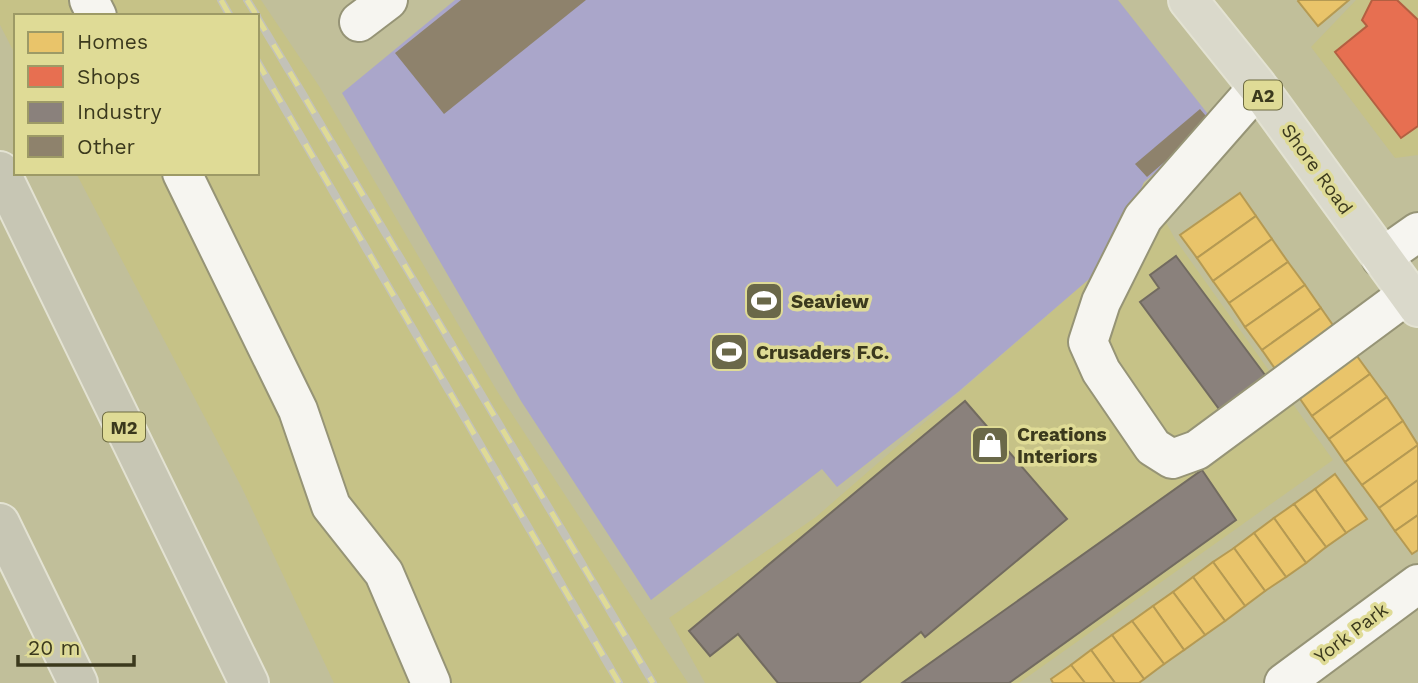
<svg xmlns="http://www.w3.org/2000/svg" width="1418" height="683" font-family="'Work Sans',sans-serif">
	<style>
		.built { fill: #c6c287 }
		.green { fill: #aaa6ca }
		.homes { fill: #e9c46a; stroke: #b59a53; stroke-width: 2 }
		.shops { fill: #e76f51; stroke: #b35f41; stroke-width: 2 }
		.industry { fill: #8a817c; stroke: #726b60; stroke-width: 2 }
		.building { fill: #8e826c }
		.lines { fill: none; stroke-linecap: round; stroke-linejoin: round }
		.minor-casing { stroke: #969476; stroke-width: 42 }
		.major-casing { stroke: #e3e2d2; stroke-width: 42 }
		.highway-casing { stroke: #e3e2d2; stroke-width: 42 }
		.minor { stroke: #f6f5f0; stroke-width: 38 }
		.major { stroke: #dad9cb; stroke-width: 38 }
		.highway { stroke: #c7c6b4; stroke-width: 38 }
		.rail-casing { stroke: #c3c2b8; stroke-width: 8 }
		.rail { stroke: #dfdb96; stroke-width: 5; stroke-dasharray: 16; stroke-linecap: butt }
		.labels { text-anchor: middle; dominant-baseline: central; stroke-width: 7; stroke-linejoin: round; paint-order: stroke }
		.shield { fill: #dfdb96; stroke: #6c6a41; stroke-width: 2 }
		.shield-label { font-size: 18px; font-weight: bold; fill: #3b391d }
		.street-label { font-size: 19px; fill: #3b391d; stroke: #dfdb96 }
		.poi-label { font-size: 19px; font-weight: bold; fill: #3b391d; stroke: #dfdb96; text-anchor: start }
	</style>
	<rect width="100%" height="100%" fill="#c1bf9a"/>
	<g class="built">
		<path d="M0 0H261L319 86 497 391 688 683H334L242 488 76 173H257V16H16V56L0 25Z"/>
		<path d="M1356 0H1418V155L1395 158 1311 47Z"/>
		<path d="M1144 182 1175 239 1333 460 1019 683H705L669 618 816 517 1110 261Z"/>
	</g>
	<path class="green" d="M455 0H1118L1215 123 1144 182 1110 261 958 392 837 487 822 469 651 600 521 401 342 93Z"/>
	<g class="homes">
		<path d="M1349 0 1318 26 1298 1 1299 0Z"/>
		<path d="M1240 193 1256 216 1197 258 1180 235Z"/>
		<path d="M1256 216 1272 239 1213 281 1197 258Z"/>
		<path d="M1272 239 1288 262 1229 303 1213 281Z"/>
		<path d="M1288 262 1305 285 1245 327 1229 303Z"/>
		<path d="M1305 285 1321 308 1262 350 1245 327Z"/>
		<path d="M1321 308 1337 331 1278 373 1262 350Z"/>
		<path d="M1354 352 1370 374 1312 416 1296 393Z"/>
		<path d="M1370 374 1387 397 1329 439 1312 416Z"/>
		<path d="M1387 397 1403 421 1345 462 1329 439Z"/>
		<path d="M1403 421 1418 445 1362 485 1345 462Z"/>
		<path d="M1418 445V480L1379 508 1362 485Z"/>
		<path d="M1335 474 1367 519 1346 533 1315 489Z"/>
		<path d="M1418 480V515L1395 531 1379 508Z"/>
		<path d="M1315 489 1346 533 1326 547 1294 504Z"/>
		<path d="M1294 504 1326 547 1306 563 1274 518Z"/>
		<path d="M1418 515V550L1412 554 1395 531Z"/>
		<path d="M1274 518 1306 563 1286 577 1254 533Z"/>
		<path d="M1254 533 1286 577 1265 591 1234 548Z"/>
		<path d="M1234 548 1265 591 1245 606 1213 562Z"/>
		<path d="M1213 562 1245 606 1225 621 1193 577Z"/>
		<path d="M1193 577 1225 621 1205 635 1173 592Z"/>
		<path d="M1173 592 1205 635 1184 650 1153 606Z"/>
		<path d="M1153 606 1184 650 1164 664 1132 621Z"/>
		<path d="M1132 621 1164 664 1144 679 1112 635Z"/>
		<path d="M1112 635 1144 679 1139 683H1115L1091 650Z"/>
		<path d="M1091 650 1115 683H1085L1071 665Z"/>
		<path d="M1071 665 1085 683H1053L1051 679Z"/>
	</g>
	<path class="shops" d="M1372 0H1397L1418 20V126L1401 138 1335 52 1367 26 1362 20Z"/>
	<g class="industry">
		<path d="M1176 256 1268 379 1222 413 1140 302 1159 288 1150 275Z"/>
		<path d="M965 401 1067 519 925 637 921 632 859 683H778L738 634 710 656 689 631Z"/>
		<path d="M1202 470 1236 520 1009 683H902Z"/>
	</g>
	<g class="building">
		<path d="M461 0H586L444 114 395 53Z"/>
		<path d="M1200 109 1211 122 1147 177 1135 164Z"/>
	</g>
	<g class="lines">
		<defs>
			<g id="minor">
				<path d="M89 0 97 16"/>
				<path d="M359 22 388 0"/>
				<path d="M1258 87 1143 218 1101 302 1088 342 1101 371 1153 447 1172 459 1197 450 1408 294"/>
				<path d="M182 173 298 410 331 506 384 573 431 683"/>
				<path d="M1381 258 1418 232"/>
				<path d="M1284 683 1418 584"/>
			</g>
			<path id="major" d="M1188 0 1258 87 1418 307"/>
			<g id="highway">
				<path d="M0 171 249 683"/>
				<path d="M0 523 78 683"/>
			</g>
		</defs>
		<use href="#minor" class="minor-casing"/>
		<use href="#major" class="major-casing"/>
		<use href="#highway" class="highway-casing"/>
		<use href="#minor" class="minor"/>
		<use href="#major" class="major"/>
		<use href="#highway" class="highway"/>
		<defs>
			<g id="rail">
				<path d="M221 0 230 16"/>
				<path d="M247 0 257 16"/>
				<path d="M257 17 653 683"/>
				<path d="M257 61 619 683"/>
			</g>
		</defs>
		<use href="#rail" class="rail-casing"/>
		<use href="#rail" class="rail"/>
	</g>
	<defs>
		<symbol id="stadium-square" viewBox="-11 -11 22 22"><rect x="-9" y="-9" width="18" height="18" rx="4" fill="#6a6849" stroke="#dfdb96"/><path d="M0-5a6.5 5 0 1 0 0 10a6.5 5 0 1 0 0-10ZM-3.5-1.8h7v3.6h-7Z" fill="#fff"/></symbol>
		<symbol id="shop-square" viewBox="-11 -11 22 22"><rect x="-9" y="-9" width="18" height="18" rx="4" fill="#6a6849" stroke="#dfdb96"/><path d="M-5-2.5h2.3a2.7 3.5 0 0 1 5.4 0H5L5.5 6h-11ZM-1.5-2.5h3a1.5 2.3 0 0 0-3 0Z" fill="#fff"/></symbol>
	</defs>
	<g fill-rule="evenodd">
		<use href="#stadium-square" x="742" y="279" width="44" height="44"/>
		<use href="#stadium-square" x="707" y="330" width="44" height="44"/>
		<use href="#shop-square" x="968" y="423" width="44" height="44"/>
	</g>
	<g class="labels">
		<g class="shield">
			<rect x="1244" y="80.5" width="38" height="29" rx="5"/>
			<rect x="103" y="412.5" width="42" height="29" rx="5"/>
		</g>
		<g class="shield-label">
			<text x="1263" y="95">A2</text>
			<text x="124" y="427">M2</text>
		</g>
		<g class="street-label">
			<text transform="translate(1317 169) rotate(54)">Shore Road</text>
			<text transform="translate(1351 633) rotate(-37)">York Park</text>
		</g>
		<g class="poi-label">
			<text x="791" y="301">Seaview</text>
			<text x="756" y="352">Crusaders F.C.</text>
			<text x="1017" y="434">Creations<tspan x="1017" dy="22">Interiors</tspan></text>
		</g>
	</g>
	<rect x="14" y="14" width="245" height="161" fill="#dfdb96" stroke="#9d9a66" stroke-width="2"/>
	<rect x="28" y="32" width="35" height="21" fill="#e9c46a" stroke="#9d9a66" stroke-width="2"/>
	<text x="77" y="49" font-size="21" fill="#3b391d">Homes</text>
	<rect x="28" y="66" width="35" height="21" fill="#e76f51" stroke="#9d9a66" stroke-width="2"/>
	<text x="77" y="84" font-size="21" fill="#3b391d">Shops</text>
	<rect x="28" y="102" width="35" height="21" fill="#8a817c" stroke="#9d9a66" stroke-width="2"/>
	<text x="77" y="119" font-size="21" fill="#3b391d">Industry</text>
	<rect x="28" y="136" width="35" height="21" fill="#8e826c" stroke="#9d9a66" stroke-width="2"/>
	<text x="77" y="154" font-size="21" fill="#3b391d">Other</text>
	<path d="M18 655v10h116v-10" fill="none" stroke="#3b391d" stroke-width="3.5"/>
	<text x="28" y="655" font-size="21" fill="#3b391d" stroke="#dfdb96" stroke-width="5" paint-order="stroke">20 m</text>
</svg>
